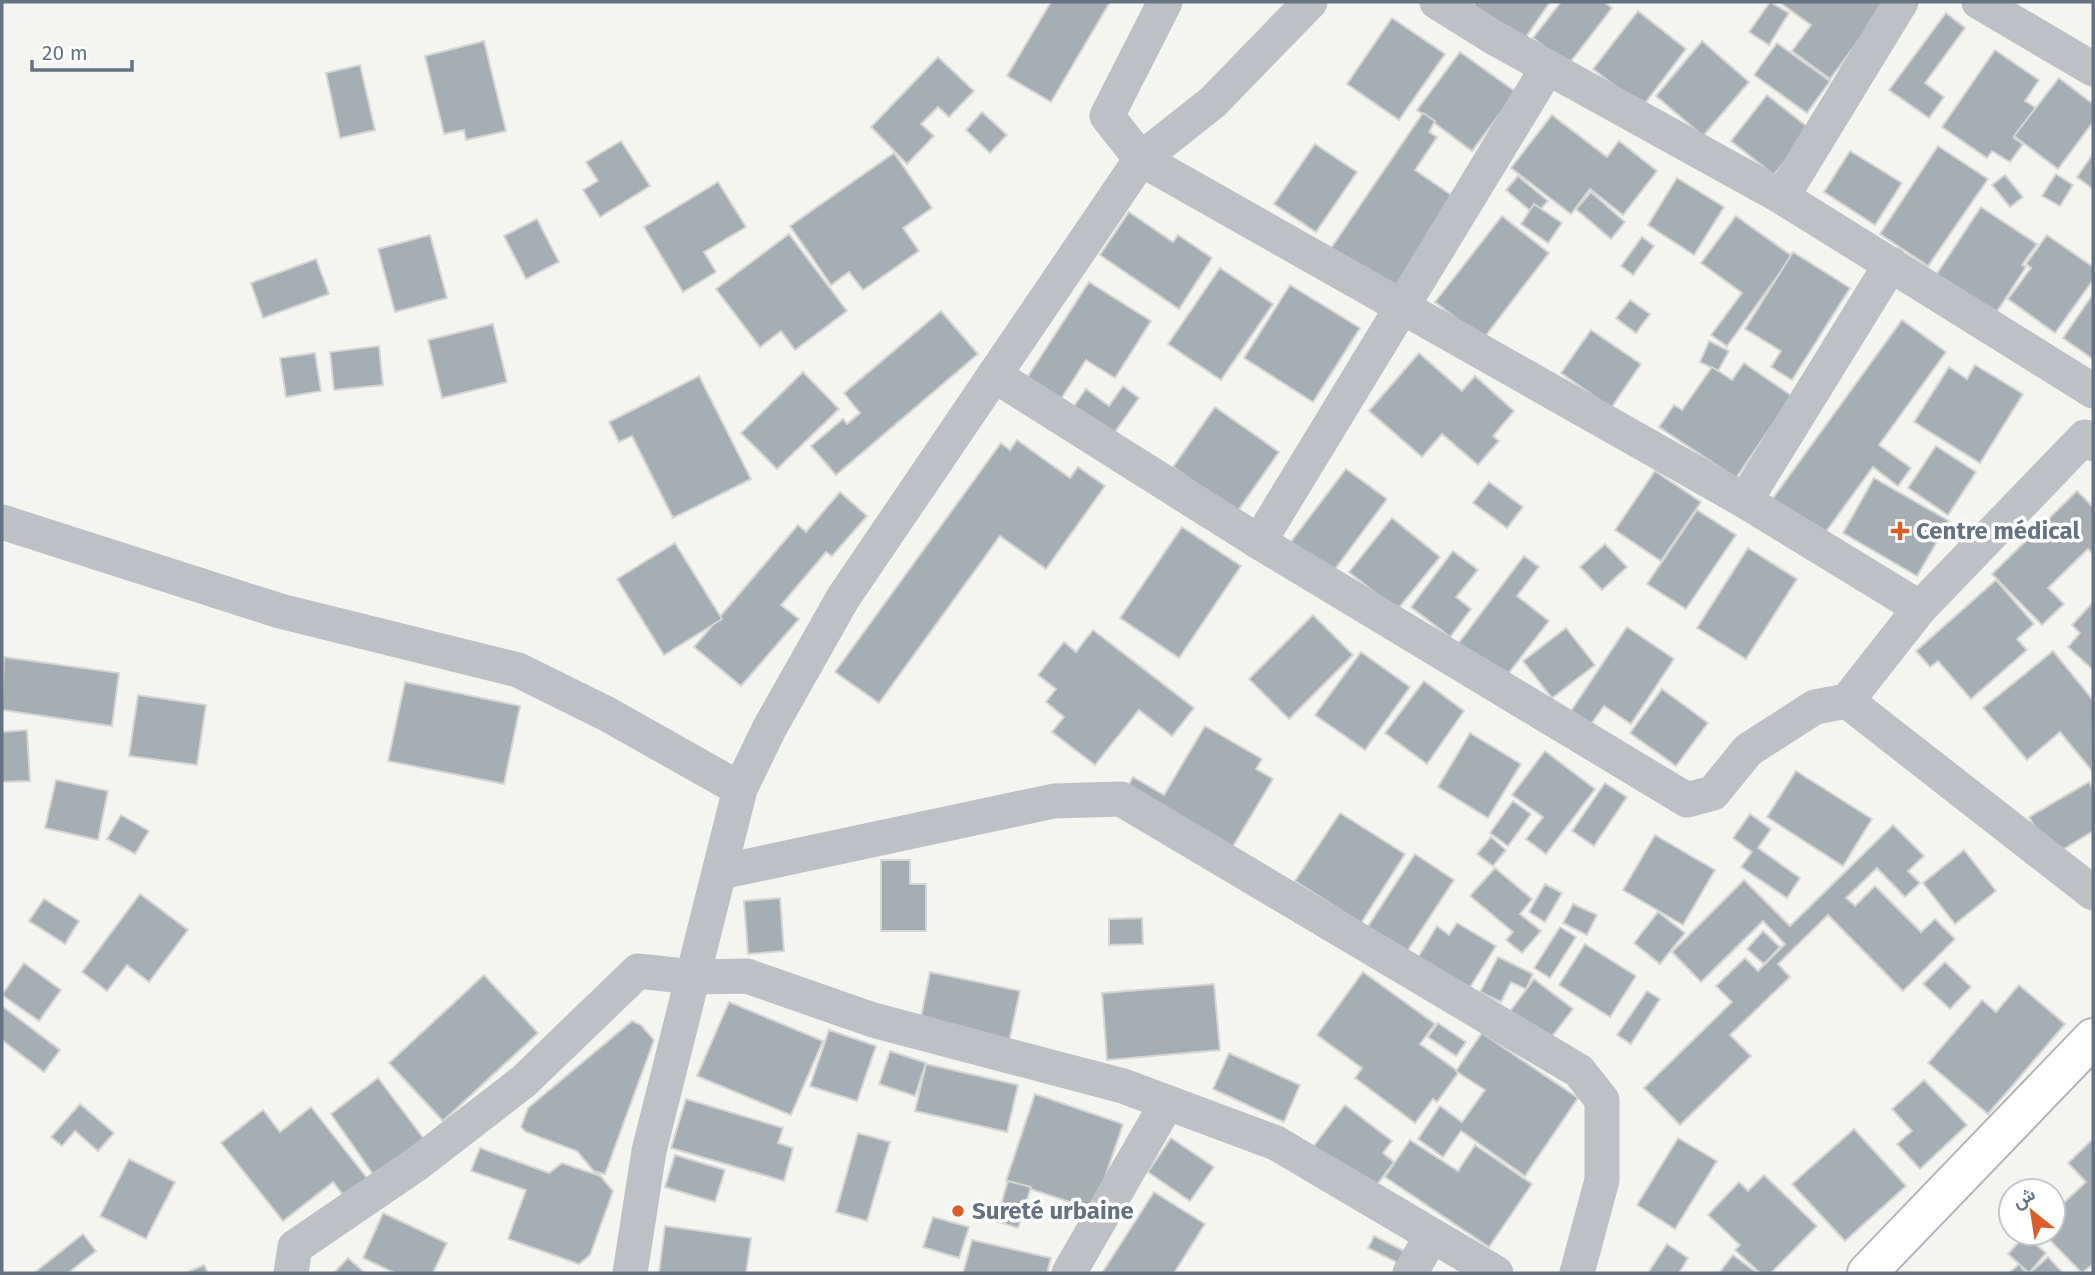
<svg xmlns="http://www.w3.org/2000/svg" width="2095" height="1275" font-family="'Fira Sans',Vazirmatn,sans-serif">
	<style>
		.building { fill: #a7aeb3; stroke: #d5d6d3; stroke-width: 2 }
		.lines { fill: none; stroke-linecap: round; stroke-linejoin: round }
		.major-casing { stroke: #b2b6ba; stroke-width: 42 }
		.minor { stroke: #bdc0c4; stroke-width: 35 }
		.major { stroke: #fff; stroke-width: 38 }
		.poi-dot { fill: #dd5d28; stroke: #fff; stroke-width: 2.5 }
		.labels { text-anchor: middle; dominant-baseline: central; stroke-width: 7; stroke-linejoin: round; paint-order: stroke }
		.poi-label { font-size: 24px; font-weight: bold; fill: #647281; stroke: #fff; text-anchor: start }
	</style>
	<rect width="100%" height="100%" fill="#f4f4f0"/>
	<g class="building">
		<path d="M1051 2H1110L1051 102 1007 76Z"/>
		<path d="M1476 2H1550L1521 44 1470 9Z"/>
		<path d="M1561 2H1604L1612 8 1568 65 1533 38Z"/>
		<path d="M1770 2 1789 13 1769 45 1749 32Z"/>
		<path d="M1779 2H1887L1830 79 1792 51 1811 25Z"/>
		<path d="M1638 11 1686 49 1642 107 1593 69Z"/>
		<path d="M1946 13 1965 28 1925 83 1944 97 1929 118 1889 90Z"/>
		<path d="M1392 18 1445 54 1399 120 1347 84Z"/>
		<path d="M484 41 506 131 466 140 464 130 444 134 425 56Z"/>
		<path d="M1702 41 1749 82 1703 136 1656 96Z"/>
		<path d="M1777 43 1830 81 1807 113 1754 75Z"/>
		<path d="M1995 50 2039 80 2025 101 2036 108 2014 138 2023 144 2010 162 1992 151 1987 158 1942 127Z"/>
		<path d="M1460 52 1516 92 1472 151 1417 110Z"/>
		<path d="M938 57 974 91 949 117 938 107 921 124 934 136 907 164 871 127Z"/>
		<path d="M360 65 375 130 340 138 326 73Z"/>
		<path d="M2059 78 2093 104V122L2058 169 2014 136Z"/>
		<path d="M1767 95 1810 129 1774 175 1731 141Z"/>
		<path d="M982 112 1007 135 990 153 966 130Z"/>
		<path d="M1423 113 1435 121 1429 132 1437 137 1415 170 1457 199 1397 288 1325 257Z"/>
		<path d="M1552 115 1607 157 1619 141 1657 171 1623 215 1590 189 1571 214 1511 168Z"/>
		<path d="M621 141 650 186 600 217 583 190 598 181 586 162Z"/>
		<path d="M1315 144 1357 172 1316 232 1274 204Z"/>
		<path d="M1938 146 1988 179 1928 266 1880 234Z"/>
		<path d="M1850 151 1902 183 1875 225 1824 192Z"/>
		<path d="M894 153 932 208 903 228 919 251 863 290 849 272 831 285 790 226Z"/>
		<path d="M2093 154V189L2077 177Z"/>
		<path d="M2056 174 2073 185 2060 206 2042 196Z"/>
		<path d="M2005 175 2023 197 2010 207 1992 185Z"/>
		<path d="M1518 176 1548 201 1535 215 1506 190Z"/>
		<path d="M1677 178 1724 207 1694 255 1648 225Z"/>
		<path d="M718 182 746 227 704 252 716 272 683 292 644 227Z"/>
		<path d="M1591 192 1625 222 1611 239 1576 209Z"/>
		<path d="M1534 204 1562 223 1548 243 1521 224Z"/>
		<path d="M1981 207 2037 244 2022 265 2026 267 1996 313 1936 275Z"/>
		<path d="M1129 212 1173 242 1178 235 1212 258 1179 309 1100 255Z"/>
		<path d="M1502 216 1549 253 1483 339 1435 302Z"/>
		<path d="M1736 216 1792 256 1727 346 1711 335 1742 293 1701 263Z"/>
		<path d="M537 219 559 262 526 279 504 236Z"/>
		<path d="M789 234 847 311 795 350 781 331 760 347 716 289Z"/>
		<path d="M430 235 447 298 395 312 378 249Z"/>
		<path d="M2047 235 2093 267V280L2055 333 2008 299 2031 268 2026 264Z"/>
		<path d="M1642 237 1654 246 1633 275 1621 266Z"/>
		<path d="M1793 252 1850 288 1792 380 1771 367 1781 351 1745 329Z"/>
		<path d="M316 259 329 294 263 318 251 283Z"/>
		<path d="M1220 268 1273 304 1221 380 1168 344Z"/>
		<path d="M1089 282 1151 321 1115 378 1086 360 1057 405 1023 384Z"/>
		<path d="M1290 285 1360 328 1313 402 1244 358Z"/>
		<path d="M2093 294V359L2063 338Z"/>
		<path d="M1630 300 1650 314 1636 333 1616 318Z"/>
		<path d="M941 311 978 354 836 475 811 446 843 419 847 424 860 413 844 393Z"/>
		<path d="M1902 320 1946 352 1879 445 1911 468 1898 486 1873 467 1822 537 1771 501Z"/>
		<path d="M493 324 507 382 442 398 428 340Z"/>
		<path d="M1591 330 1641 364 1611 408 1561 373Z"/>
		<path d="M1709 341 1729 351 1718 371 1700 362Z"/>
		<path d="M379 346 383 385 334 390 330 352Z"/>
		<path d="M315 353 321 391 286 397 280 358Z"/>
		<path d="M1419 353 1462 391 1475 376 1514 411 1493 436 1499 441 1478 465 1442 434 1422 457 1369 411Z"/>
		<path d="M1744 363 1792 396 1736 478 1659 427 1674 405 1682 410 1712 367 1732 380Z"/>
		<path d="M1975 365 2023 394 1980 463 1914 422 1949 367 1967 379Z"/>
		<path d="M803 372 839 409 777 469 741 433Z"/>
		<path d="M699 376 751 479 673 518 632 436 619 442 609 422Z"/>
		<path d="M1123 386 1139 398 1104 447 1065 419 1086 389 1109 406Z"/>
		<path d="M1215 407 1279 452 1237 512 1173 467Z"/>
		<path d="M1017 440 1070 478 1078 467 1105 486 1046 569 1000 536 879 703 835 672 1001 443 1010 450Z"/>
		<path d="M1936 446 1976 472 1948 515 1908 488Z"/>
		<path d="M1346 469 1387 499 1332 573 1290 543Z"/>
		<path d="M1655 471 1701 502 1661 561 1615 530Z"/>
		<path d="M1874 478 1949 521 1917 576 1843 533Z"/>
		<path d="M1489 482 1523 507 1507 528 1473 503Z"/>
		<path d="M2077 491 2093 507V554L2088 549 2048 588 2064 604 2042 625 1992 574Z"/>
		<path d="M840 492 867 516 832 556 826 552 781 605 799 619 741 686 694 647 798 525 806 532Z"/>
		<path d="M1697 510 1736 535 1686 609 1647 584Z"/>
		<path d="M1392 518 1440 557 1397 610 1349 572Z"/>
		<path d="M1182 527 1241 566 1179 658 1120 618Z"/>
		<path d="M675 543 722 619 664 655 617 579Z"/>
		<path d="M1605 544 1627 567 1602 590 1580 567Z"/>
		<path d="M1748 548 1797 579 1746 659 1697 628Z"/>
		<path d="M1453 551 1478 570 1456 597 1471 609 1450 637 1411 607Z"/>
		<path d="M1524 556 1539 567 1517 596 1549 621 1504 679 1458 644Z"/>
		<path d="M1996 580 2034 624 2017 639 2027 650 1971 699 1938 661 1930 667 1916 651Z"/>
		<path d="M2093 602V670L2068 647 2080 633 2072 625Z"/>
		<path d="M1313 615 1353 655 1289 719 1249 679Z"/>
		<path d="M1627 627 1674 659 1631 724 1604 706 1591 724 1571 711Z"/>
		<path d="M1566 628 1595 665 1552 698 1523 661Z"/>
		<path d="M1093 630 1194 708 1172 736 1139 710 1095 765 1052 732 1064 717 1046 702 1056 689 1038 675 1064 642 1076 652Z"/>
		<path d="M2053 651 2093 700 2092 771 2060 732 2027 760 1983 708Z"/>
		<path d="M1361 652 1410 687 1365 750 1315 715Z"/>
		<path d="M4 657 119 673 112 726 2 710Z"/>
		<path d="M1424 681 1464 711 1427 764 1385 733Z"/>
		<path d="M405 682 520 706 504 784 388 761Z"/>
		<path d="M1662 689 1708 723 1676 766 1630 733Z"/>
		<path d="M138 695 206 705 197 765 129 756Z"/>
		<path d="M1205 726 1262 759 1256 769 1273 779 1217 873 1113 812 1133 777 1164 795Z"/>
		<path d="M27 730 30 781 2 782V732Z"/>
		<path d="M1470 733 1521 764 1488 818 1438 787Z"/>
		<path d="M1545 751 1595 789 1546 854 1526 839 1543 817 1512 795Z"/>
		<path d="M1796 771 1872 819 1843 866 1767 817Z"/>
		<path d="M56 780 108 791 98 840 45 828Z"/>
		<path d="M2089 782 2093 790V831L2052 856 2029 817Z"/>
		<path d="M1605 783 1627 797 1594 846 1572 831Z"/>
		<path d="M1513 801 1531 814 1508 846 1490 833Z"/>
		<path d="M1340 813 1405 854 1361 923 1295 881Z"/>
		<path d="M1750 814 1771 829 1758 848 1800 878 1787 898 1741 867 1752 852 1733 838Z"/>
		<path d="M121 815 149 831 135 854 107 839Z"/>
		<path d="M1893 825 1924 856 1908 871 1920 883 1905 897 1877 868 1846 898 1855 906 1875 886 1921 932 1935 919 1955 939 1903 991 1828 915 1778 964 1790 977 1730 1035 1751 1056 1680 1125 1644 1088 1732 1002 1716 986 1745 958 1758 971 1785 944 1763 921 1701 982 1672 952 1744 880 1790 926Z"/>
		<path d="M1655 835 1715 870 1683 925 1623 890Z"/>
		<path d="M1491 837 1506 850 1493 866 1477 854Z"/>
		<path d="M1964 850 1996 891 1955 924 1923 883Z"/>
		<path d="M1415 854 1454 880 1406 953 1367 928Z"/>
		<path d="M881 860H910V884H926V931H881Z"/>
		<path d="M1495 868 1532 899 1520 914 1541 931 1522 953 1506 940 1513 932 1470 896Z"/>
		<path d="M1545 884 1562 893 1545 922 1529 912Z"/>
		<path d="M140 894 188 930 149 982 127 965 107 991 82 972Z"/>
		<path d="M780 898 784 951 748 954 744 901Z"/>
		<path d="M44 899 79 921 65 944 29 921Z"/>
		<path d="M1573 904 1597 915 1587 935 1563 923Z"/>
		<path d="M1658 912 1685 933 1660 964 1634 943Z"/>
		<path d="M1142 918 1143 944 1109 945V919Z"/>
		<path d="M1457 923 1496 946 1467 992 1416 961 1437 926 1449 935Z"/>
		<path d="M1560 927 1576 937 1550 978 1534 968Z"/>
		<path d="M1763 931 1780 947 1764 964 1747 949Z"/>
		<path d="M1585 944 1636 976 1610 1017 1559 985Z"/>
		<path d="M1498 957 1533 974 1526 989 1511 982 1501 1002 1480 992Z"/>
		<path d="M1945 962 1971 987 1950 1009 1923 984Z"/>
		<path d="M24 963 61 990 39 1021 2 995Z"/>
		<path d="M930 972 1020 991 1008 1046 919 1027Z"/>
		<path d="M1363 972 1435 1024 1420 1044 1459 1072 1437 1102 1433 1099 1415 1123 1355 1078 1362 1068 1317 1035Z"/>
		<path d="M484 975 538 1033 443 1121 389 1063Z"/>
		<path d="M1534 979 1573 1009 1547 1043 1508 1014Z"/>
		<path d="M1214 984 1220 1050 1107 1060 1102 993Z"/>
		<path d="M2019 985 2065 1024 1988 1114 1928 1063 1982 1000 1996 1012Z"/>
		<path d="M1647 991 1660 999 1631 1044 1617 1035Z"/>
		<path d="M729 1002 823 1041 791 1115 697 1076Z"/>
		<path d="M2 1006 60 1050 44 1072 2 1040Z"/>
		<path d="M632 1021 641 1025 654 1040 605 1174 597 1172 613 1191 590 1255 579 1264 508 1239 526 1190 471 1171 480 1148 549 1173 562 1163 597 1175 577 1151 526 1132 521 1127 528 1108Z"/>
		<path d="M1438 1023 1466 1042 1456 1056 1428 1037Z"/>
		<path d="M829 1030 876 1046 857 1101 810 1086Z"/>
		<path d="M1482 1033 1578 1098 1525 1176 1461 1131 1443 1157 1418 1139 1440 1106 1462 1122 1485 1090 1456 1071Z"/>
		<path d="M890 1051 926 1063 915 1096 879 1084Z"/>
		<path d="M1229 1053 1300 1085 1284 1122 1213 1089Z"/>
		<path d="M926 1064 1018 1085 1007 1132 915 1111Z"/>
		<path d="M378 1078 424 1139 375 1177 331 1114Z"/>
		<path d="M1924 1080 1967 1125 1920 1169 1897 1144 1912 1131 1892 1109Z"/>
		<path d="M1035 1094 1123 1124 1094 1210 1006 1181Z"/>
		<path d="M686 1099 783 1128 778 1143 793 1148 784 1181 671 1148Z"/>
		<path d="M80 1104 114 1133 98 1151 75 1131 62 1146 51 1137Z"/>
		<path d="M1345 1105 1392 1141 1383 1153 1394 1162 1372 1191 1313 1147Z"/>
		<path d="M311 1107 367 1178 344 1196 333 1182 283 1221 221 1143 263 1110 280 1132Z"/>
		<path d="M1854 1129 1906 1186 1845 1241 1792 1184Z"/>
		<path d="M858 1133 890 1142 867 1221 836 1212Z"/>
		<path d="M1171 1138 1214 1167 1190 1201 1148 1172Z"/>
		<path d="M1678 1138 1717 1161 1675 1229 1637 1205Z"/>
		<path d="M2093 1139V1264L2082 1273 2043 1233H2053V1213L2086 1182 2068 1163Z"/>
		<path d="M1410 1140 1458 1171 1475 1145 1532 1184 1489 1247 1385 1177Z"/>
		<path d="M675 1155 725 1170 715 1202 665 1187Z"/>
		<path d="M129 1159 175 1182 146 1239 100 1216Z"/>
		<path d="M1764 1175 1817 1226 1771 1273H1760L1735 1250 1740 1245 1708 1215 1739 1182 1748 1191Z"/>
		<path d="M1008 1181 1031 1187 1018 1228 996 1221Z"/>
		<path d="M1154 1192 1205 1224 1174 1273H1102Z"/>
		<path d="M383 1213 447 1243 433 1273H395L363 1258Z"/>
		<path d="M933 1217 969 1227 959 1258 923 1247Z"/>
		<path d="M665 1226 751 1238 746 1273H659Z"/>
		<path d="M83 1234 96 1251 68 1273H34Z"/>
		<path d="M2025 1235 2046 1253 2029 1273 2008 1254Z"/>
		<path d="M1374 1236 1404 1251 1398 1263 1368 1248Z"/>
		<path d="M972 1240 1051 1258 1047 1273H963Z"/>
		<path d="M1667 1244 1688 1258 1679 1273H1648Z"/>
		<path d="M1733 1255 1757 1273H1719Z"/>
		<path d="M2048 1257 2063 1273H2030Z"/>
		<path d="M348 1258 365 1273H334Z"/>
		<path d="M2019 1264 2026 1273H2009Z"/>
		<path d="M204 1265 208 1273H185Z"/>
	</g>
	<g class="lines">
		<defs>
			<path id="major" d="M1867 1273 2093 1038"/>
		</defs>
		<use href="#major" class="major-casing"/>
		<g class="minor">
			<path d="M1165 2 1107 116 1141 159 1745 501 1920 608 1847 701"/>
			<path d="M1437 2 1493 37 1782 197 2093 391"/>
			<path d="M1979 2 2093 69"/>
			<path d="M1782 197 1901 2"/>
			<path d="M994 375 1259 542 1687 800 1713 793 1748 750 1815 707 1847 701 2093 893"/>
			<path d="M1745 501 1891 264"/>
			<path d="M2 522 280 611 518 670 607 714 740 789"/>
			<path d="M1259 542 1548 67"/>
			<path d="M1920 608 2085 437 2093 444"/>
			<path d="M721 872 1054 801 1121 799 1579 1071 1602 1100V1180L1577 1273"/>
			<path d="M291 1273 295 1247 418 1163 524 1081 638 971 693 977 747 976 873 1020 1123 1086 1276 1143 1496 1273"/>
			<path d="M630 1273 649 1151 740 789 769 729 843 598 1141 159 1213 102 1310 2"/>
			<path d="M1069 1273 1167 1103"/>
			<path d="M1410 1273 1432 1236"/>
		</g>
		<use href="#major" class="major"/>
	</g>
	<g class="poi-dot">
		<path d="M1896.5 520.5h7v7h7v7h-7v7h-7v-7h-7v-7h7z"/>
		<circle cx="958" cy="1211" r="7"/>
	</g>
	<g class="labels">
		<g class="poi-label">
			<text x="1916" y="531">Centre médical</text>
			<text x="972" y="1211">Sureté urbaine</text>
		</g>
	</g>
	<rect width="2095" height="1275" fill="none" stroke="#647281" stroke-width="7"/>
	<g transform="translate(2032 1212) rotate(330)"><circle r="33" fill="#ffffff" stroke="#c1c7cd" stroke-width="2"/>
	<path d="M0-5L12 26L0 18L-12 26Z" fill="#dd5d28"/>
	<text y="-10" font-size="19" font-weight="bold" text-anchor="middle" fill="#647281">ش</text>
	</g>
	<path d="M32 60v10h100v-10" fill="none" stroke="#647281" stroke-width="3.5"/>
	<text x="42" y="60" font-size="21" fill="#647281" stroke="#ffffff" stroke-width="5" paint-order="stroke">20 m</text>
</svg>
